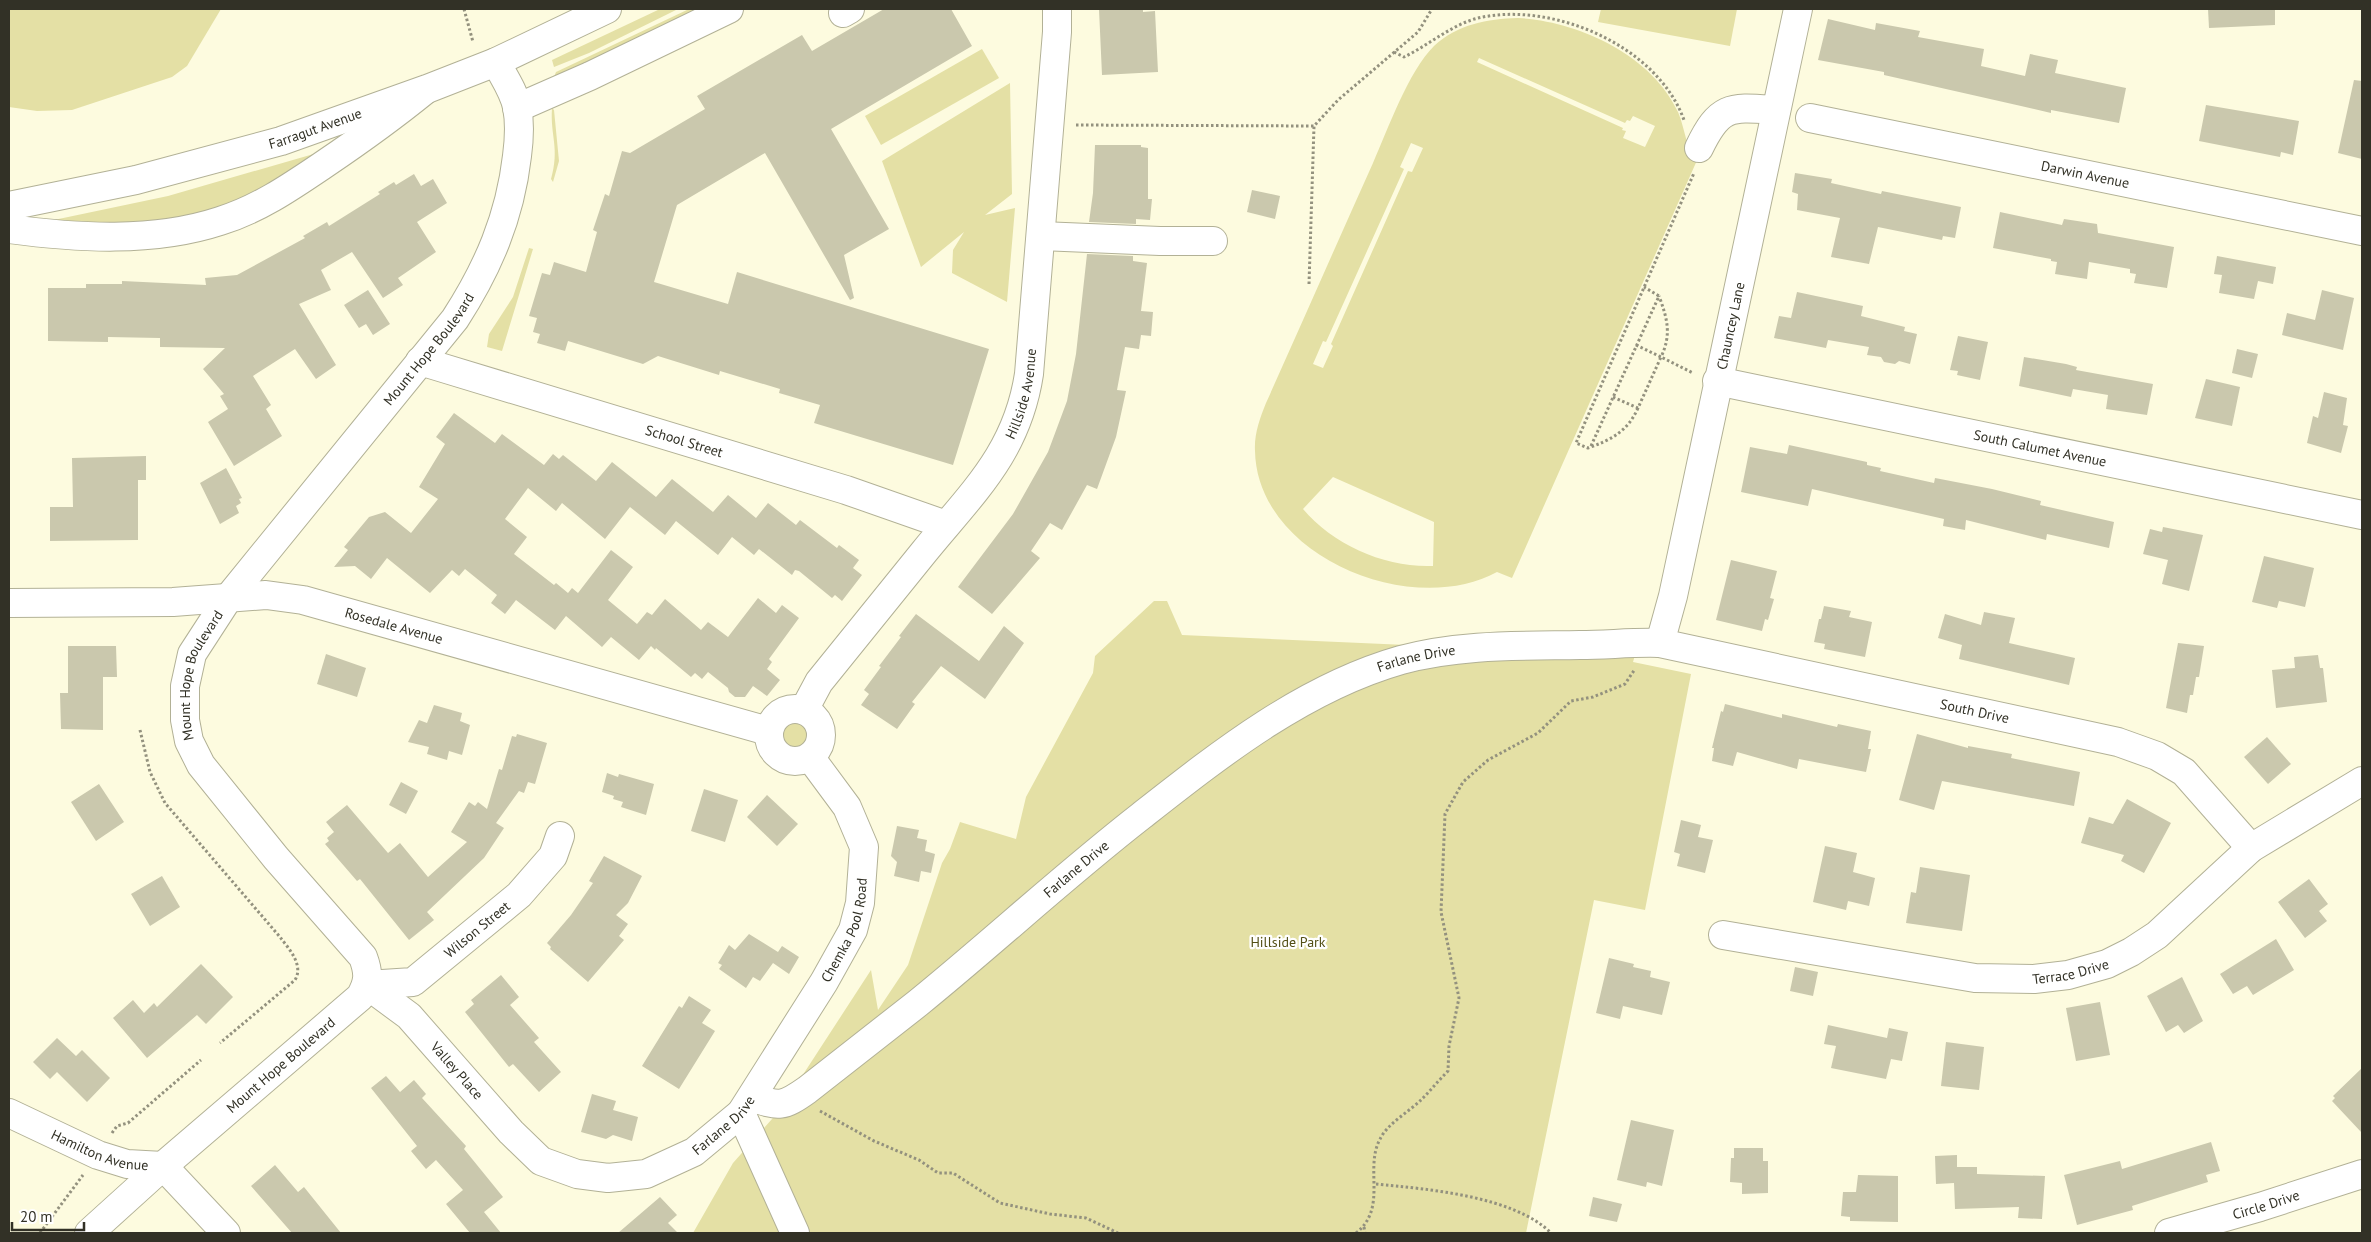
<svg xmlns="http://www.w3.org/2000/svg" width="2371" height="1242" font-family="'PT Sans',sans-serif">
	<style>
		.green { fill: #e4e0a5; fill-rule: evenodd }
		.building { fill: #cac8ad }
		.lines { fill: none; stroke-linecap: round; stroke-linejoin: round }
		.minor-casing { stroke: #b2b196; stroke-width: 30 }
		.major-casing { stroke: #b2b196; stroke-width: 30 }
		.path { stroke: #93917e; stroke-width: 3; stroke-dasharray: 2.5 2.5; stroke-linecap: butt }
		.minor { stroke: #fff; stroke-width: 28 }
		.major { stroke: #fff; stroke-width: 28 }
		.labels { text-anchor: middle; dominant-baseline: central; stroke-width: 4.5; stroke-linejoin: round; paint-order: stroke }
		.street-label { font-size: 14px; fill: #323126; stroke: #fff }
		.park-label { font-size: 14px; fill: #534f15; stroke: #fff }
	</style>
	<rect width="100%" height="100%" fill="#fdfbdf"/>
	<g class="green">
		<path d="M9 9H221L187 66 172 77 72 110 37 111 9 107Z"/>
		<path d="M660 9H678L589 53 554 67 552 60Z"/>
		<path d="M689 9H703L554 77 556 72Z"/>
		<path d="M1601 9H1737L1730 46 1598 22Z"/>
		<path d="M1518 18C1578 21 1652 55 1678 112 1682 121 1684 132 1687 142L1702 149 1512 578 1497 572C1411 619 1257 556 1255 451 1254 434 1260 418 1266 403 1302 323 1337 243 1373 163 1388 129 1408 72 1434 46 1458 24 1487 19 1518 18ZM1479 58 1625 123 1627 120 1630 121 1633 116 1655 126 1645 147 1623 138 1626 131 1622 130 1623 128 1477 62ZM1411 143 1423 148 1412 172 1408 171 1331 344 1333 346 1323 368 1313 364 1323 341 1326 342 1404 169 1400 167ZM1333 477 1434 522 1433 566C1386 568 1333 545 1303 509Z"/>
		<path d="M982 49 999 78 881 145 865 116Z"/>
		<path d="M1010 83 1012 194 985 215 1015 208 1007 302 952 273 953 250 964 232 921 267 882 161Z"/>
		<path d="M552 108 554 110 559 161 553 182 551 179C560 148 550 136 552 108Z"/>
		<path d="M324 151V153L230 206 157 223H50L49 221 168 196Z"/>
		<path d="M529 248 533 249 502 351 487 347 489 334 513 297Z"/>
		<path d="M1154 601H1167L1182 635 1635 655 1633 662 1691 674 1645 910 1594 900 1526 1233H693L733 1163 780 1110 871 970 878 1010 908 965 942 863 950 849 960 822 1016 839 1026 797 1093 673 1095 656Z"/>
		<circle cx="795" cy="735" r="14"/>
	</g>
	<g class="building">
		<path d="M884 9H951L972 46 831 129 889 229 844 255 854 298 850 300 765 153 677 205 654 282 728 304 737 272 989 349 953 465 814 423 820 405 779 393 780 389 720 371 719 375 658 356 643 364 568 341 565 351 537 343 540 334 533 332 537 318 529 316 542 273 550 275 554 262 586 272 597 232 593 230 605 194 609 196 622 151 630 153 705 109 697 96 802 35 812 51Z"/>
		<path d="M1099 9H1143V12L1155 11 1158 72 1102 75Z"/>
		<path d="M2208 9H2275V25L2209 28Z"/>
		<path d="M1828 19 1875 30 1876 23 1920 31 1918 37 1984 49 1981 66 2025 76 2030 54 2058 60 2055 73 2126 88 2119 123 2051 110V113L2021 106 1884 75V72L1818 60Z"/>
		<path d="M2354 80 2362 81V159L2338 153Z"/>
		<path d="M2206 105 2299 121 2293 155 2281 152 2280 157 2199 141Z"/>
		<path d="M1095 145H1141V147L1148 148V199H1152L1150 220 1136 219V224L1089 222 1093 193Z"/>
		<path d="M1795 173 1832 179 1831 183 1881 194 1882 191 1961 207 1955 238 1943 236 1942 240 1878 227 1869 264 1831 257 1840 218 1797 210 1798 194 1792 192Z"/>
		<path d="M414 174 421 186 433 179 447 203 417 222 436 252 398 278 403 285 383 298 352 252 321 270 331 290 299 304 336 365 316 379 295 349 253 376 271 405 266 409 282 436 234 466 208 422 228 409 220 396 224 394 203 369 225 348 160 347V338L108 337V342L48 341V288H86V284H122V281L206 285 205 278 237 275 305 238 303 236 327 222 329 226 380 194 378 192 394 182 396 185Z"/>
		<path d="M1252 190 1280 196 1275 219 1247 212Z"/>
		<path d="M2000 212 2062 225 2064 219 2097 224 2098 233 2174 247 2167 288 2134 283 2136 274 2130 273V269L2089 262 2087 279 2055 274 2057 262 2051 261V259L1993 248Z"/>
		<path d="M1087 254 1133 256V261L1147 263 1141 311 1153 312 1151 336 1141 335 1139 349 1125 347 1117 390 1126 391 1116 437 1097 489 1087 485 1062 530 1050 523 1031 551 1040 558 992 614 958 587 1013 514 1048 452 1067 401 1076 354Z"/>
		<path d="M2217 256 2276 267 2273 284 2258 281 2254 299 2219 293 2222 275 2214 274Z"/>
		<path d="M368 290 390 324 373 335 366 324 359 328 344 305Z"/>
		<path d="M2322 290 2354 298 2343 350 2282 335 2287 313 2315 320Z"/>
		<path d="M1797 292 1863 306 1861 316 1905 327 1904 331 1917 334 1910 364 1899 361 1895 364 1884 362 1881 357 1867 355 1869 347 1828 340 1826 348 1774 338 1779 316 1791 318Z"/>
		<path d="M1958 336 1988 342 1980 380 1957 375 1958 371 1950 370Z"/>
		<path d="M2237 349 2258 354 2252 378 2232 373Z"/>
		<path d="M2024 357 2066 364 2077 367 2076 370 2153 384 2147 415 2106 409 2108 395 2073 389 2071 397 2019 386Z"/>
		<path d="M2206 379 2240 387 2232 426 2195 418Z"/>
		<path d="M2324 392 2347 398 2343 425 2348 426 2341 453 2307 443 2313 416 2318 418Z"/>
		<path d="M454 413 495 443 502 434 544 465 553 454 559 459 563 455 596 481 612 462 656 497 672 479 713 512 728 495 756 518 768 503 796 525 800 520 837 548 839 545 859 560 853 568 862 575 842 601 835 595 832 598 799 571 795 570 792 575 759 549 754 555 732 537 718 555 676 521 665 535 630 507 605 539 562 503 556 511 528 488 505 519 527 537 514 554 554 585 556 583 568 593 572 588 578 593 611 550 633 567 608 600 637 624 647 612 652 615 665 599 701 630 708 622 728 637 758 598 776 613 782 605 799 618 769 659 772 662 767 669 780 680 767 696 753 686 745 697H735L729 692 728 688 708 672 702 679 695 673 691 677 656 648 655 650 651 646 639 660 611 637 602 647 566 616 555 630 516 600 505 614 491 603 497 595 465 569 459 576 452 570 430 593 387 558 371 579 355 566 334 567 348 550 344 547 369 517 385 512 411 533 438 499 419 487 445 444 436 437Z"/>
		<path d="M1789 445 1867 462V465L1881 468 1880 471 1934 483 1935 478 1992 489 2041 501 2040 505 2114 522 2109 548 2047 534 2046 540 1966 520 1965 530 1943 526 1944 519 1812 489 1808 506 1741 492 1750 447 1787 454Z"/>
		<path d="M146 456V480H138V540L50 541V507H73L72 458Z"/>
		<path d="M226 468 242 498 239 499 241 503 236 506 239 513 220 524 200 483Z"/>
		<path d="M2163 527 2203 535 2189 591 2162 584 2168 560 2143 554 2150 529 2162 532Z"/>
		<path d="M2264 556 2314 568 2305 607 2279 601 2277 608 2252 602Z"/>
		<path d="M1731 560 1777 571 1770 598 1774 599 1768 620 1765 619 1762 631 1716 620Z"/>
		<path d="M1824 606 1851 611 1849 617 1872 622 1865 657 1824 649 1825 644 1814 642 1819 619H1821Z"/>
		<path d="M1984 612 2015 618 2009 643 2075 658 2069 685 1959 659 1962 645 1938 638 1945 614 1981 625Z"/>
		<path d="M916 614 979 661 1004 626 1024 643 985 699 941 666 912 702 915 704 897 729 861 705 869 694 864 690 881 667 879 666 901 637 899 636Z"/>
		<path d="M2178 643 2204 646 2199 677H2196L2193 695H2190L2187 713 2166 708Z"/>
		<path d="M68 646H116L117 677H103V730L61 729 60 693H68Z"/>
		<path d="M326 654 366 668 357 697 317 684Z"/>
		<path d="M2318 655 2320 668H2323L2327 702 2276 708 2272 670 2295 668 2294 657Z"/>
		<path d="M1725 704 1782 718V714L1837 727 1838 724 1871 731 1868 749H1871L1866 772 1799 759 1797 769 1737 752 1733 766 1712 761 1714 748H1712L1721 711 1723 712Z"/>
		<path d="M434 705 462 713 460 721 470 725 462 755 449 751 447 760 427 754 429 747 408 742 419 720 427 723Z"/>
		<path d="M517 734 547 743 535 784 528 782 524 793 519 791 496 823 504 828 484 858 427 912 434 920 409 940 360 879 357 881 325 844 329 841 327 838 334 832 326 822 347 805 388 853 400 843 428 877 467 842 451 832 469 802 475 806 478 802 487 809 499 769 502 770 512 736 516 737Z"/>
		<path d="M1917 734 1968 748V746L2012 754 2011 758 2080 772 2074 806 1942 781 1934 810 1899 800Z"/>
		<path d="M2267 737 2291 764 2268 784 2244 757Z"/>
		<path d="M607 773 618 777 619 774 654 784 646 815 621 807 623 802 613 799 614 796 602 792Z"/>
		<path d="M401 782 418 791 406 814 389 805Z"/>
		<path d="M99 784 124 822 96 841 71 802Z"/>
		<path d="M704 789 738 800 725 842 691 831Z"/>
		<path d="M767 795 798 824 777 846 747 817Z"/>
		<path d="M2127 799 2171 823 2144 873 2121 861 2124 855 2081 843 2089 817 2113 824Z"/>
		<path d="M1681 820 1701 825 1698 837 1713 840 1705 873 1677 866 1680 854 1674 852Z"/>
		<path d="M897 826 919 830 917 838 927 840 925 851 935 854 931 873 921 871 919 882 894 876 897 862 891 856Z"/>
		<path d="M1825 846 1857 853 1853 872 1875 878 1869 906 1848 901 1846 910 1813 902Z"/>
		<path d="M604 856 642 876 628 903 616 915 628 924 619 936 624 940 588 982 550 949 551 947 547 943 571 915 593 883 589 881Z"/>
		<path d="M1920 867 1970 875 1962 931 1906 923 1911 892 1916 893Z"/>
		<path d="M162 876 180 907 150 926 131 894Z"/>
		<path d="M2309 879 2328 904 2319 911 2327 921 2305 938 2278 902Z"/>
		<path d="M749 934 778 952 782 946 799 957 789 974 773 963 760 981 753 977 746 988 719 969 722 965 718 963 729 945 735 950Z"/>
		<path d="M2276 939 2294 970 2253 995 2247 986 2233 994 2220 974Z"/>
		<path d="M1609 958 1634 964 1633 967 1651 971 1650 977 1670 982 1662 1015 1623 1006 1620 1019 1596 1013Z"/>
		<path d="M201 964 233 997 206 1024 197 1015 147 1058 113 1018 133 1000 144 1013 154 1003 157 1007Z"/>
		<path d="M1795 967 1818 972 1813 996 1790 991Z"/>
		<path d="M501 975 519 997 510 1005 539 1038 534 1042 561 1072 539 1092 513 1064 509 1067 465 1012 474 1004 471 1000Z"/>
		<path d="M2182 977 2203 1021 2184 1033 2178 1025 2166 1032 2147 996Z"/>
		<path d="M689 996 711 1010 702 1023 715 1031 679 1089 642 1066 679 1006 682 1008Z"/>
		<path d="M2100 1002 2110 1055 2076 1061 2066 1008Z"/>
		<path d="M1828 1025 1887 1038 1889 1028 1908 1032 1902 1061 1891 1059 1886 1079 1831 1068 1836 1046 1824 1044Z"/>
		<path d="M57 1038 76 1056 82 1050 110 1078 87 1102 57 1072 50 1079 33 1062Z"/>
		<path d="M1946 1042 1984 1047 1979 1090 1941 1086Z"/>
		<path d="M2362 1068V1133L2332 1101 2335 1098 2333 1096Z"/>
		<path d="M386 1076 400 1092 414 1080 426 1094 422 1098 466 1146 464 1149 503 1197 484 1212 501 1233H470L446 1204 463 1190 436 1160 426 1169 411 1151 417 1146 371 1088Z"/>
		<path d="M592 1094 616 1101 613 1110 638 1117 632 1141 613 1135 606 1139 581 1132Z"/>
		<path d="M1631 1120 1674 1130 1662 1186 1647 1182 1646 1187 1617 1180Z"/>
		<path d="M2211 1142 2220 1171 2206 1175 2208 1182 2132 1206 2133 1210 2077 1225 2064 1175 2120 1161 2122 1169Z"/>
		<path d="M1734 1148H1763V1161H1768V1193L1742 1194V1183L1730 1182 1731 1158H1734Z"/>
		<path d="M1957 1155V1167H1977V1174L2045 1176 2042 1219 2018 1218 2019 1207 1955 1209 1954 1183 1936 1184 1935 1156Z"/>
		<path d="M275 1165 298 1192 304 1187 341 1233H292L251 1186Z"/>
		<path d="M1858 1175 1898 1176V1222L1850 1221V1217L1841 1216 1843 1192H1856Z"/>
		<path d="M660 1197 677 1215 668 1223 678 1233H618Z"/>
		<path d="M1593 1197 1622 1204 1617 1222 1589 1216Z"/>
	</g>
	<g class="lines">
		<defs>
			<g id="minor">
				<path d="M843 13 850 9"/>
				<path d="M517 108 590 76 729 9"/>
				<path id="s1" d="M1810 118 2362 231"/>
				<path d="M1699 148C1720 104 1731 107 1776 110"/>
				<path d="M9 229C77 238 153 243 220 221 259 209 292 186 326 163 360 140 392 117 424 91"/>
				<path d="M1041 236 1160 241H1213"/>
				<path id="s2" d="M420 361 846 490 946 525"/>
				<path id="s3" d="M1717 381 2362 515"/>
				<path id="s4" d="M9 603 173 602 266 595 303 600 768 731"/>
				<path id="s5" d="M1660 643 1673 596 1798 9"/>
				<circle cx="795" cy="735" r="26"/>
				<path id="s6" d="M804 710 819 682C854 639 889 595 924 552 972 493 1017 453 1029 374L1057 32V9"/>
				<path id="s7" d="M1723 935 1975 978 2034 979 2068 975 2107 964 2131 952 2157 935 2251 848 2362 781"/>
				<path id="s8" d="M367 985 409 1016 511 1132 541 1161 577 1174 608 1178 646 1174 694 1152 741 1113 824 982 853 930 860 903 864 847 847 807 810 757"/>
				<path id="s9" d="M367 985 413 982 519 895 553 856 560 836"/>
				<path id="s10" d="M752 1097C779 1107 783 1107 807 1090 844 1061 881 1032 918 1003 993 942 1064 876 1141 816 1220 754 1303 688 1401 660 1460 644 1520 646 1580 645 1607 645 1633 642 1660 643L2118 742 2157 756 2184 772 2251 848"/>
				<path id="s11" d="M9 1113 98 1155 127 1164 163 1166 226 1233"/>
				<path d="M741 1113 795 1233"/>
				<path id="s12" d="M89 1233 163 1166 360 997C369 982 369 973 363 957L276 858 201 765 189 741 185 720V686L192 654 229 597 455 319C488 268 510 217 517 156 519 141 520 122 517 107 514 91 503 76 496 62"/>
				<path id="s13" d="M2169 1233 2260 1207 2362 1174"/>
			</g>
			<g id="major">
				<path id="s14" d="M9 206 136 180 281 141 427 89 496 62 607 9"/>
			</g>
		</defs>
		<use href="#minor" class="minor-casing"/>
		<use href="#major" class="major-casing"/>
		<g class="path">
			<path d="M464 9 473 42"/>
			<path d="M1394 52 1404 57C1429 45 1451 25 1478 18 1552 1 1657 45 1684 120"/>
			<path d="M1076 125 1314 126 1338 100 1418 32 1432 9"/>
			<path d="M1309 284 1314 126"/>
			<path d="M1636 345 1661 357C1672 334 1667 318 1659 296"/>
			<path d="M1613 397 1638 408 1661 357 1693 373"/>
			<path d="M1638 408C1628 431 1611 440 1588 448L1576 443 1694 173"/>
			<path d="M1591 446 1659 296 1644 287"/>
			<path d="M140 730 150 772 165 803 280 937C289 949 304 965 295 980L220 1043"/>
			<path d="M820 1111 874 1141 919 1160 938 1173H953L1000 1203 1050 1214 1086 1218 1118 1233"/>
			<path d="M112 1133 117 1126 128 1123 201 1060"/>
			<path d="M1376 1184C1427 1189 1514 1196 1551 1233"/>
			<path d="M1364 1227 1365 1233"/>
			<path d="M40 1233 83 1175"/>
			<path d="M1356 1233C1388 1208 1364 1169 1380 1139 1388 1123 1409 1112 1422 1099 1431 1090 1439 1080 1448 1071L1449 1046 1459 998 1441 912 1445 814 1463 782 1488 760 1538 733 1571 701 1593 697 1625 684 1635 669"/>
		</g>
		<use href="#minor" class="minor"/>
		<use href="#major" class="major"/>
	</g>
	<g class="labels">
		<g class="street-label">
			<text stroke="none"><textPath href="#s14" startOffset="316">Farragut Avenue</textPath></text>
			<text stroke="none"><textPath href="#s1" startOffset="281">Darwin Avenue</textPath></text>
			<text stroke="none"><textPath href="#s5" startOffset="325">Chauncey Lane</textPath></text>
			<text stroke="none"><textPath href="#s12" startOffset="1154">Mount Hope Boulevard</textPath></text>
			<text stroke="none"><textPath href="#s6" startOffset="388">Hillside Avenue</textPath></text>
			<text stroke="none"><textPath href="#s2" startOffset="276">School Street</textPath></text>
			<text stroke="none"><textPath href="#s3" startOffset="330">South Calumet Avenue</textPath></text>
			<text stroke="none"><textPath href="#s4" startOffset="389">Rosedale Avenue</textPath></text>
			<text stroke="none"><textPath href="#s10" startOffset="812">Farlane Drive</textPath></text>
			<text stroke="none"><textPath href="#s12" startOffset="749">Mount Hope Boulevard</textPath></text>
			<text stroke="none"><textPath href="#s10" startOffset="1379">South Drive</textPath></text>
			<text stroke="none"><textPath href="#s10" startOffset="408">Farlane Drive</textPath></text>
			<text stroke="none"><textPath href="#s8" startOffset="682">Chemka Pool Road</textPath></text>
			<text stroke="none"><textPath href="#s9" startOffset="129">Wilson Street</textPath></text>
			<text stroke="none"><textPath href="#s7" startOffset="352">Terrace Drive</textPath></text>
			<text stroke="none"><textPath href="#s12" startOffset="255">Mount Hope Boulevard</textPath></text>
			<text stroke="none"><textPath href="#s8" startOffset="125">Valley Place</textPath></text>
			<text stroke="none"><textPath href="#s8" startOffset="449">Farlane Drive</textPath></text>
			<text stroke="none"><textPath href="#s11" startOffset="99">Hamilton Avenue</textPath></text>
			<text stroke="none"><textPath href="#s13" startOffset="101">Circle Drive</textPath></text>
		</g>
		<g class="park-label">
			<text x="1288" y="942">Hillside Park</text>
		</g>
	</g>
	<rect width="2371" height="1242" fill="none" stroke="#323126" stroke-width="20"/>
	<path d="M12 1222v8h72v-8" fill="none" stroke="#323126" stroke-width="2.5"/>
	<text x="20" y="1222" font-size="15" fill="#323126" stroke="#ffffff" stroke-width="4" paint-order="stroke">20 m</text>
</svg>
